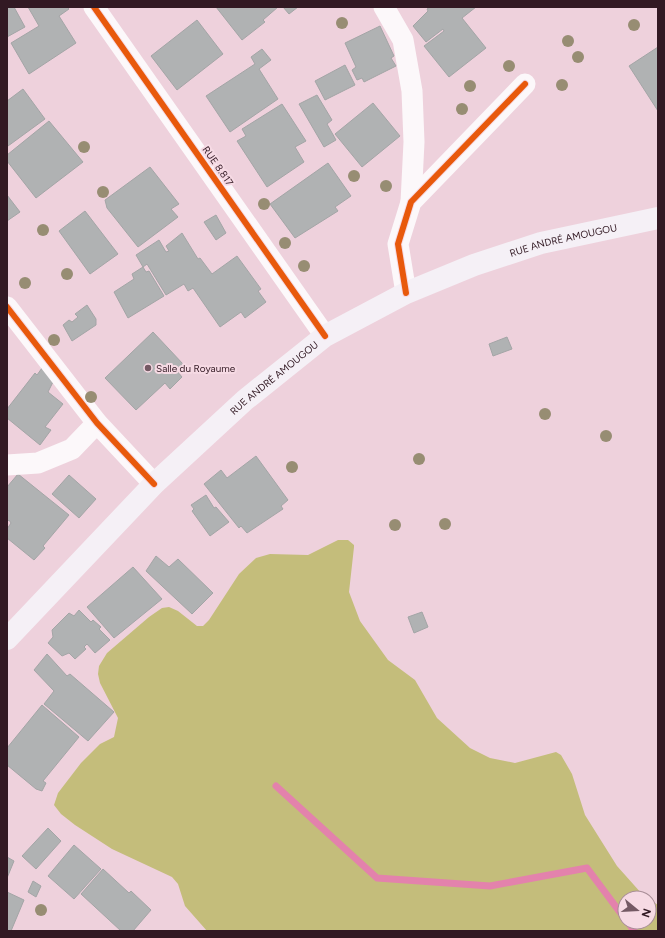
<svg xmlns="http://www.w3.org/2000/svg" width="665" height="938" font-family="Figtree,sans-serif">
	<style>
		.green { fill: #c4bd7b }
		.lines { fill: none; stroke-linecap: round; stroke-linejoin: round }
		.stream { stroke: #e382ac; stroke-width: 7 }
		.building { fill: #b0b2b3; stroke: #a3a5a6 }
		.minor { stroke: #fcf8fa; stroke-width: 21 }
		.primary { stroke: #f5f0f6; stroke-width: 22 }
		.cycleway-casing { stroke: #f6dae4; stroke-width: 8 }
		.cycleway { stroke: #e8590c; stroke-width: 6 }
		.tree { fill: #978d73 }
		.poi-dot { fill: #745964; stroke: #f6dae4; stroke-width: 1.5 }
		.labels { text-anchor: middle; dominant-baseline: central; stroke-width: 4; stroke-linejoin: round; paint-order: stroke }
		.street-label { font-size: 10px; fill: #321923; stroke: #f6dae4 }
		.poi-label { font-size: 10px; fill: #321923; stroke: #f6dae4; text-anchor: start }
	</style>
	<rect width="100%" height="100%" fill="#eed1dc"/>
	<path class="green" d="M338 540H348L354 545V547L349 592 360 621 388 660 415 680 437 718 470 748 490 758 515 763 556 752 561 755 572 774 585 815 617 866 642 894 647 898H625V922H649V899L658 905V931H207L185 906 178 884 172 877 112 849 75 825 61 814 54 805 58 793 81 763 100 744 114 737 118 718 100 683 98 674 99 666 107 653 149 617 162 608 169 607 178 611 197 626H203L209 620 239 574 256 558 270 554 308 555Z"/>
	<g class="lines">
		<g class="stream">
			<path d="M276 786 377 878 490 886 587 868 625 919"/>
			<path d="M628 922 634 931"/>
		</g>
	</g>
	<g class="building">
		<path d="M7 7H14L25 27 7 37Z"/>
		<path d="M28 7H67L69 9 59 16 76 43 29 74 11 43 39 26Z"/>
		<path d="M216 7H278L263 20 265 22 242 40Z"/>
		<path d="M283 7H298L289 14Z"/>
		<path d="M430 7H476L462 18 486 48 449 77 424 46 444 31 443 29 426 42 413 26 428 11 427 9Z"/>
		<path d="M197 20 223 54 177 90 151 56Z"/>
		<path d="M380 26 394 56 391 58 396 66 364 82 362 78 357 80 352 70 356 67 345 43Z"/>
		<path d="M658 47V111L629 66Z"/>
		<path d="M262 49 271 60 259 69 278 99 230 132 206 96 255 64 251 57Z"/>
		<path d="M345 65 355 85 325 100 315 81Z"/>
		<path d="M23 89 45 119 8 146 7 145V101Z"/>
		<path d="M317 95 332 120 327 124 336 140 324 147 299 104Z"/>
		<path d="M373 103 400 136 362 167 335 134Z"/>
		<path d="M282 104 306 141 295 147 304 162 267 187 237 141 246 136 242 129Z"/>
		<path d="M49 121 83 162 36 198 7 161V155Z"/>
		<path d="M328 163 351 196 335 207 338 211 295 238 270 204Z"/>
		<path d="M150 167 179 204 171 209 178 217 138 247 107 208 105 200Z"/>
		<path d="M7 195 20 212 7 221Z"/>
		<path d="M85 211 118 254 90 274 59 231Z"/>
		<path d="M216 215 226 233 216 240 204 222Z"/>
		<path d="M182 233 198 259 200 258 212 274 237 256 261 289 258 291 266 302 245 318 241 312 220 327 193 288 188 291 184 284 166 295 147 264 143 267 136 255 159 240 166 252 169 251 166 246Z"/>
		<path d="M143 267 146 272 149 271 164 296 128 318 114 292 134 279 132 274Z"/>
		<path d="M87 305 96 319V325L72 341 63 325 69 320 72 322 78 317 75 314Z"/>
		<path d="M153 332 183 364 177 371 182 377 170 389 165 383 136 410 105 378Z"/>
		<path d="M507 337 512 349 493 356 489 344Z"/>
		<path d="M42 368 55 378 48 392 63 404 45 427 51 430 40 445 7 418V409L35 373 37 375Z"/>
		<path d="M256 456 288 500 281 506 283 509 247 533 241 526 239 528 204 484 221 470 227 478Z"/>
		<path d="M18 474 69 515 43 546 45 548 34 560 7 538V529L11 523 9 520 7 522V487Z"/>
		<path d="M69 475 96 499 79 518 52 494Z"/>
		<path d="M206 495 214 508 216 507 229 522 210 536 192 511 194 509 191 505Z"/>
		<path d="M156 556 169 567 178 559 213 593 192 614 146 571Z"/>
		<path d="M133 567 162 599 114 638 87 607Z"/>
		<path d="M79 610 91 622 93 620 101 627 99 629 110 640 95 653 87 644 84 647 86 649 75 659 69 653 62 656 48 643 53 637 52 630 69 613 74 616Z"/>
		<path d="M422 612 428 627 414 633 408 617Z"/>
		<path d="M47 654 67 676 70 674 114 712 88 741 44 704 54 691 34 670Z"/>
		<path d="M42 705 79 737 43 781 46 783 42 791 36 789 7 765V748Z"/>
		<path d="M48 828 61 841 36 869 22 856Z"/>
		<path d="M74 845 101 869 74 899 48 876Z"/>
		<path d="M7 857 14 861 7 878Z"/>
		<path d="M103 869 129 893 131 891 151 910 133 931H121L81 894Z"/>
		<path d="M33 881 41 886 36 897 28 892Z"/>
		<path d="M7 892 24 900 11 931H7Z"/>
	</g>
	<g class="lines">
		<g class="minor">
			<path d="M94 7 325 336"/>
			<path d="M384 7 403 40 412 91 414 142 411 202"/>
			<path d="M406 293 398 244 411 202 525 84"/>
			<path d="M7 307 97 423 154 484"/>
			<path d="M7 465 38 463 72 449 97 423"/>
		</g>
		<path class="primary" id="s1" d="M7 639 154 484 245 400 325 336 406 293 474 265 541 243 658 218"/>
		<defs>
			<g id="cycleway">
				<path d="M94 7 325 336"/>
				<path d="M406 293 398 244 411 202 525 84"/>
				<path d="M7 307 97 423 154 484"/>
			</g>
		</defs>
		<use href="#cycleway" class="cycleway-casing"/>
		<use href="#cycleway" class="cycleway"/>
	</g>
	<g class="tree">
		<circle cx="342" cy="23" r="6"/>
		<circle cx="634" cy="25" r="6"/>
		<circle cx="568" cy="41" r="6"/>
		<circle cx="578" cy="57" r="6"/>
		<circle cx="509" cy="66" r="6"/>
		<circle cx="562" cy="85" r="6"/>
		<circle cx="470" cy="86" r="6"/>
		<circle cx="462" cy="109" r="6"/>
		<circle cx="84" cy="147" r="6"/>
		<circle cx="354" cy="176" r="6"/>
		<circle cx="386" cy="186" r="6"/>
		<circle cx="103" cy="192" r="6"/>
		<circle cx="264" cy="204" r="6"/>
		<circle cx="43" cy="230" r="6"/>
		<circle cx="285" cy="243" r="6"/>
		<circle cx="304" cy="266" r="6"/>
		<circle cx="67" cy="274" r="6"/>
		<circle cx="25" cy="283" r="6"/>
		<circle cx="54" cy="340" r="6"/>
		<circle cx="91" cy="397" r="6"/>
		<circle cx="545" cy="414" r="6"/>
		<circle cx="606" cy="436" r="6"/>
		<circle cx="419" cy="459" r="6"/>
		<circle cx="292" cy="467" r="6"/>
		<circle cx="445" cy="524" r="6"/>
		<circle cx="395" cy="525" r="6"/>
		<circle cx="41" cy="910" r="6"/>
	</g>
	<circle class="poi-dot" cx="148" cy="368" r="4"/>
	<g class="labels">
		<g class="street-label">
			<text transform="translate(218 166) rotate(55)">RUE 8.817</text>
			<text stroke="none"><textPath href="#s1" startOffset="698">RUE ANDRÉ AMOUGOU</textPath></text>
			<text stroke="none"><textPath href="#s1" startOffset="374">RUE ANDRÉ AMOUGOU</textPath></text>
		</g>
		<g class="poi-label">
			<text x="156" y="368">Salle du Royaume</text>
		</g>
	</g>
	<rect width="665" height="938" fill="none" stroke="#321923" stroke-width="16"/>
	<g transform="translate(637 910) rotate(108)"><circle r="19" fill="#f6dae4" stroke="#a88d97"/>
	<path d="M0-3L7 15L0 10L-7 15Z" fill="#745964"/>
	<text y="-6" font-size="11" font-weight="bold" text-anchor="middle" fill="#321923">N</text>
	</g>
</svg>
